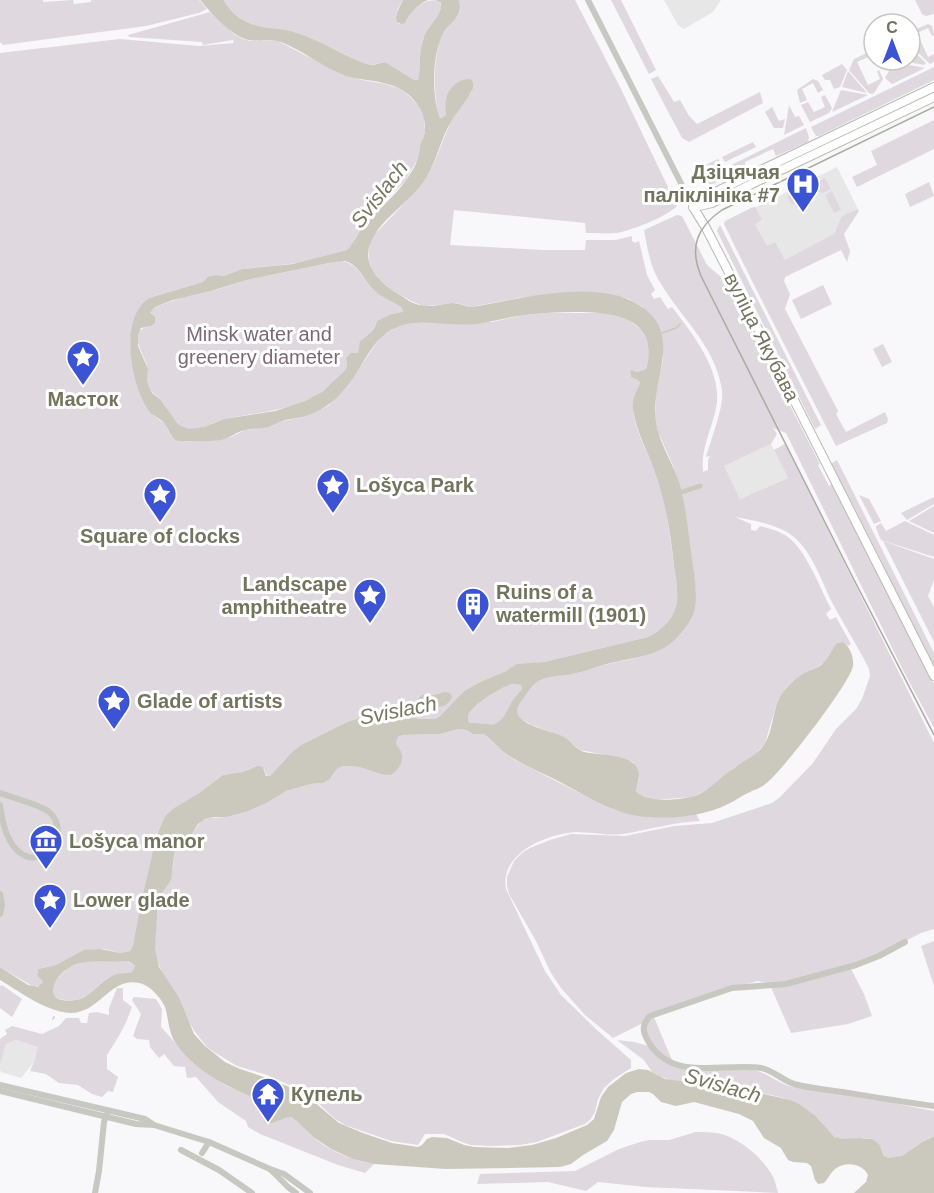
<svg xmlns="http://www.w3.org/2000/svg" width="934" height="1193" font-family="Arial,sans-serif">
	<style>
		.built { fill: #e8e7e7 }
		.green { fill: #dfd8de }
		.water { fill: #cbc9be; fill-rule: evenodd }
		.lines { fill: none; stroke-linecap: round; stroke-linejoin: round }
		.stream { stroke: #cbc9be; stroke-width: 1.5 }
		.canal { stroke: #cbc9be; stroke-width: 5 }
		.major-casing { stroke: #babbb2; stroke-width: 10 }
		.minor { stroke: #c7c8c1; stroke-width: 6 }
		.major { stroke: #fff; stroke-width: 8 }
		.tram { stroke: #aaab9f; stroke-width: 1.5 }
		.labels { text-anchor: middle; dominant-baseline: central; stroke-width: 6; stroke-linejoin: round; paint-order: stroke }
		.poi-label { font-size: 20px; font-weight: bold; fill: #72745e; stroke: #fff; text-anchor: start }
		.park-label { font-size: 20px; fill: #7d6975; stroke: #fff }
		.street-label { font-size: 20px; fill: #72745e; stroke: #fff }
		.water-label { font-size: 21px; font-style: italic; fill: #797661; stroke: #fff }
	</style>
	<rect width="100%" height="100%" fill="#f8f7f9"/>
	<g class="built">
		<path d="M664 0H721L713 12 684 29 678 25Z"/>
		<path d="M837 167 858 209 844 216 834 235 784 261 764 252 751 226 755 208Z"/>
		<path d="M771 444 788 478 740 499 723 466Z"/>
		<path d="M16 1040 38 1047 34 1062 21 1078 1 1072 0 1070V1065L6 1044Z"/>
	</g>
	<g class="green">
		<path d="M0 0H43V2L73 0 74 4 91 2V0H199L207 9 199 13 146 26 3 45 0 42Z"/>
		<path d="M224 0H403C399 7 392 16 399 24L406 21C412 9 423 0 436 0 440 3 441 2 441 7 441 16 428 28 424 37 419 49 420 63 419 76L418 80H414L387 63C381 61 376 65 370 65 344 57 323 41 297 33 283 27 266 30 252 24 240 20 230 11 224 0Z"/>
		<path d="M459 0H575L620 87 677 206C668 216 629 232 615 233 605 234 595 233 586 233L585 223 454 210 450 245 543 250H585L586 240H616L632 236V241L635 243 639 241 647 275 655 290 651 294 654 299 660 297 668 309 672 307C692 333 724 373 716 408 712 429 700 450 703 472L708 470V460L710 456 706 457C711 439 724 408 722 390 715 343 676 314 656 275 649 261 647 245 644 230L677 215 682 216 707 265 721 277 734 297 820 464 818 465 829 486 832 484 934 684V728L904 672 786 433 773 428 777 434 771 444 724 466 740 499 788 478 774 450 785 444 934 743V929L921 933 851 969 864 994 872 1016 848 1024 791 1033 770 985 772 984 758 981 722 990 650 1016 645 1022 613 1038 585 1015 561 988 551 973 536 941 509 894 507 886V877L514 861 522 853 530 848 550 840 571 834 625 836 674 826 712 823 772 803 780 797 813 763 836 729 856 709 862 699 870 676 869 669 865 661C855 642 843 623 833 604 820 579 811 545 785 531 770 523 752 520 735 517L751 524V530L756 531 760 526C767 528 776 530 783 534 804 544 820 588 831 609L826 614 830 620 836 617 851 644 848 646 843 642 837 643 824 662 816 668 802 674 781 695 776 706 765 743 754 756 733 768 708 789 692 797 654 800 645 798 637 794 636 789 639 779 635 765 633 762 621 758 580 750 564 737 532 725 521 719 517 714V708C523 699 528 687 537 682 548 675 565 675 577 673 588 670 598 666 609 664 638 657 662 656 682 631 691 619 696 608 696 593L683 497 674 468 658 432 655 418 656 395 663 360V345L643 307 629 299 609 294 595 292 565 293 519 298 470 307 457 303 425 306 421 305 411 301 392 290 380 280 372 270 369 260V251L370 242 375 234 416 191 433 165 451 121 472 91 455 84 447 97 446 115 443 117H440L438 114C434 90 433 68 439 44 441 38 443 32 447 28 456 17 463 16 459 0Z"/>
		<path d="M611 0H621L656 70 649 74Z"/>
		<path d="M915 0H934V14L926 16 922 14Z"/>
		<path d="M210 12 234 34 243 39 250 41H278L341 74 362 80 386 84 400 89 406 93 418 105 424 118 425 131 421 144 419 157 405 181 365 223 354 243 347 250 298 263 242 269 224 276 217 275 203 282 149 298 145 301 134 322 130 342 132 363 138 386 147 407 154 416 165 424 171 436 186 442 219 440 231 437 245 430 266 427 283 421 304 417 314 413 328 406 347 387 375 345 382 336 396 327 410 323 492 322 524 315 548 313H607L629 320 643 331 646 335 649 345V356L646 369 637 372 632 370 630 374 631 377 638 380 640 383C636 392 633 400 633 409 635 431 647 451 655 471 666 502 670 533 674 566 676 579 679 594 676 608 672 621 660 631 648 637L544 662 517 665 506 671 480 682 464 691 440 716 435 719H418L414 716C416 703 420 708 428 705 434 702 439 696 444 692L434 695H421L418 697 414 705 410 710 386 717 371 719H356L347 722 301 745 292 752 270 776H267L263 767 252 768 242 772 223 775 199 793 174 808 165 816 156 837 140 907 133 945 130 951 120 953 104 949 87 950 56 965 38 969 37 974 43 982 40 986 34 987 0 967V53L120 39 199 46 234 43 233 40 203 45 202 42 129 37 128 35Z"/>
		<path d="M928 24 932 26 934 35 932 36 928 28 917 33 928 57 934 54V62L930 64 910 45C910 29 915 30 928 24Z"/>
		<path d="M910 48 926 63 924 65 897 60H910Z"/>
		<path d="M867 53H872L876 63 874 64 870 56 857 62 868 85 880 79 877 71 879 70 883 79 874 93 872 94 869 93 849 70 854 59Z"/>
		<path d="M894 62 925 68 892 84 885 78Z"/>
		<path d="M842 64 847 70 840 87 834 89 830 80H825L822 75Z"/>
		<path d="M934 67V80L819 136H816L811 127Z"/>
		<path d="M848 71 867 93 842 87Z"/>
		<path d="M658 76 674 102 680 100 689 116 697 124 760 92 763 103 689 142 682 138 651 79Z"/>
		<path d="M813 79 818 81 823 90 818 93 813 83 802 89 807 100 800 103 797 90Z"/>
		<path d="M841 90 868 95 832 112Z"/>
		<path d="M825 95 832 108 829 113 810 122 801 105 808 102 814 112 825 107 821 97Z"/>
		<path d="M789 105 795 117 799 116 804 125 784 135Z"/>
		<path d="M772 107 779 121 785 119 783 128H774L765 112Z"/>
		<path d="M934 120V149L857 187 852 177 877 165 871 151Z"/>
		<path d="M806 128 809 137 808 142 776 156 773 149 745 162V168L707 187 703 179Z"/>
		<path d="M753 142 756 147 725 162 722 157Z"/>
		<path d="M718 159 721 164 700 174 697 169Z"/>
		<path d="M825 178 831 189 823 193 815 191 819 181Z"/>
		<path d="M929 182 934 196 910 207 905 194Z"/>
		<path d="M803 189 812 192 809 201 797 207 795 203 792 205 787 196Z"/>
		<path d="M832 191 841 210 834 213 825 195Z"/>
		<path d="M756 208 762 220 755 224 767 246 775 242 785 260 834 234 842 216 858 209 859 211 844 234 850 251 847 262 841 250 785 277 784 281 790 294 785 309 838 411 836 414 846 432 885 412 888 419 887 423 836 446 753 283 724 224 725 221 751 208 755 207Z"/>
		<path d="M720 225 821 425 815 429 717 231Z"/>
		<path d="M339 261C358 261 363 281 375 291 383 298 392 302 401 307L403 310 402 312 391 314 377 321C374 328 369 338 361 340L358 353H350L346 358 347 366 345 370C334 379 326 391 314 397 286 411 255 413 225 419 211 422 200 433 185 428 173 424 169 410 162 401 157 395 149 392 147 384 146 378 149 372 147 366 143 351 125 330 151 326L152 316 150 313 155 307 181 298 219 289 247 280Z"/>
		<path d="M823 285 832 304 801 319 792 300Z"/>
		<path d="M883 344 892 362 882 367 873 349Z"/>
		<path d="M837 460 934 653V667L854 507 831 465 832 463Z"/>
		<path d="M859 495 869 499 881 521 874 524Z"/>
		<path d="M934 497V504L907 520 901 513Z"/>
		<path d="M934 506V533L909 521Z"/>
		<path d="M905 521 934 535V557L881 540 876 528V526L881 523 886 531Z"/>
		<path d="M883 541 934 559V580L928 596 934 607V642Z"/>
		<path d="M512 684 521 685 522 689 512 702 507 714 496 724H474L469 722C468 717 467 717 470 712 475 702 501 687 512 684Z"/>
		<path d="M459 729 466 730 473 734H484L498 747 515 760 599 803 616 810 648 817 696 814 700 821C688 822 676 823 664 826 650 828 637 832 623 834 608 836 592 832 577 832 552 833 512 848 506 875 505 879 505 884 506 889L545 971 561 995 598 1031 631 1060V1068L614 1079 604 1088 598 1099 595 1112 590 1120 585 1124 537 1142 520 1145 491 1146 471 1145 462 1142 444 1134H425L418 1145 391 1141 345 1125 335 1119 316 1101 298 1089 267 1075 237 1066 214 1052 207 1047 195 1032 188 1020 179 997 162 972 155 955V942L158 902 173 868 175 849 177 845 191 836 201 821 209 818 227 817 246 812 267 803 286 791 311 784 323 783 332 777 337 769 343 766 359 767 380 774 400 751 396 743 398 737 403 735 440 734Z"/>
		<path d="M934 941V986L921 946Z"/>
		<path d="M128 961 132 963 135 966 132 972C123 974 114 974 106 979 95 986 89 999 75 1000 68 1001 52 1000 52 991 51 983 66 969 72 966 87 959 112 962 128 961Z"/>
		<path d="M2 985 22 999 12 1017 0 1008V986Z"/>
		<path d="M117 988H123V1000L132 1007 127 1020 120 1034 107 1055V1069L118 1077 113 1092 108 1091 102 1097 92 1094 78 1085 59 1083 46 1074 30 1071 34 1062 38 1047 16 1040 6 1044 0 1065V1039L7 1034 5 1030 12 1026 42 1034 59 1026 66 1018H79L81 1023H87L89 1013 97 1012 109 1015V1008Z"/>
		<path d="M134 997 156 999 162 1009 161 1027C180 1048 199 1069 223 1084 234 1090 247 1093 257 1100 261 1107 258 1117 266 1121 276 1125 284 1114 293 1118 301 1122 307 1132 314 1138 331 1152 352 1160 374 1164L365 1173 338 1165 260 1134 248 1127 246 1121 218 1102 196 1077 187 1078 185 1067 174 1066 164 1054 159 1058 150 1047 149 1040 137 1039 133 1036 141 1014 132 1000Z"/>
		<path d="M654 1017 674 1065 754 1070C767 1073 777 1082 789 1086L853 1095 934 1111V1136C929 1138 925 1140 920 1143 909 1150 899 1164 884 1156 873 1123 852 1147 834 1137 826 1133 823 1122 816 1116 810 1111 800 1106 793 1102 783 1097 772 1095 762 1093 732 1086 701 1083 671 1080L661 1077 652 1072 644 1060 617 1040 634 1042 653 1047 645 1032 646 1023Z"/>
		<path d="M696 1132C703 1132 709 1132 716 1133 738 1136 765 1159 774 1179 776 1184 777 1189 778 1193L645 1187 598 1182 586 1191 548 1182 477 1184 480 1174 575 1171 619 1149 640 1142 650 1140H669Z"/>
	</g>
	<g class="water">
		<path d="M200 0H224C229 10 238 18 247 22 263 30 281 27 297 33 323 41 344 57 370 65 376 66 381 61 387 63L414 80H418L419 76C420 63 419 50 424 37 428 25 442 17 441 3L436 0H459C464 20 448 21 442 36 432 58 432 94 439 116L441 118 446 115C446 110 445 105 446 100 448 88 458 79 470 79L473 82V88C467 102 455 113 448 127 439 145 435 165 424 181 410 202 386 215 374 236 358 262 378 282 400 295 406 299 413 304 420 305 431 308 442 304 452 303 459 303 464 306 470 307 518 300 596 277 639 305 686 334 649 381 656 422 659 444 674 464 680 485 686 507 688 530 691 552 693 567 696 583 696 597 696 603 695 609 693 615 690 622 685 628 680 634 662 657 634 657 607 664 595 667 584 672 572 674 561 676 546 676 537 682 531 686 527 693 523 699 520 703 517 707 517 711 517 725 552 731 562 736 571 740 575 749 584 752 598 755 627 754 636 766 642 775 637 782 636 791 645 804 684 800 697 795 711 789 721 776 734 768 744 760 755 757 763 746 775 730 771 707 784 691 790 685 797 677 804 673 810 670 816 669 821 665 828 659 831 650 837 643L843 642C850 647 854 657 853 666 851 682 779 776 764 785 759 789 753 790 748 793 741 796 735 801 728 804 704 816 675 819 648 817 614 815 585 795 556 780 540 772 523 765 508 755 499 749 492 740 484 734H473L466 730 459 729 440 734 403 735 398 737 396 743C397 746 400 749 401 752 405 761 398 770 391 775L380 774 359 767 343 766 337 769 330 779 323 783 311 784 286 791 267 803 246 812 227 817H214L205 819 198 824 191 836 177 845 175 849 171 880 161 894 158 902 155 949 159 967 179 997 194 1034 205 1046 225 1062 240 1069 270 1079 294 1089 313 1101 339 1123 363 1133 392 1143 418 1147 422 1145 427 1139 432 1137 447 1138 464 1145 474 1147 507 1148 532 1145 556 1138 587 1125 594 1119 601 1097 608 1087 626 1073 639 1069 648 1070 665 1079 743 1089 790 1100 799 1104 816 1116 834 1137 843 1139 860 1138 872 1139 879 1144 884 1156 889 1158 902 1156 922 1142 934 1136V1193H854L866 1182 868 1175C862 1162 842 1161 833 1171 829 1175 827 1180 824 1183L818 1184 815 1180 811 1166 807 1163 793 1162 788 1160 781 1148 764 1138 753 1121 739 1114 694 1102 676 1106 661 1102 653 1094 649 1092H637L631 1094 622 1102 614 1130 607 1141 583 1155 571 1164 560 1167 446 1169 374 1164 353 1159 331 1149 313 1137 297 1121 291 1117 285 1118 272 1123C256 1119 263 1111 257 1100 249 1095 240 1092 232 1088 211 1078 188 1062 175 1042 168 1031 169 1020 165 1007 161 998 150 985 139 983 110 977 99 1014 70 1013 47 1012 20 992 0 980V967L28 985 38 987 43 982 37 975 38 969 56 965 84 950 100 949 120 953 130 951 133 945 140 907 156 837 165 816 174 808 199 793 223 775 242 772 258 766 263 767 266 776H270L292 752 301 745 347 722 356 719H371L386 717 412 709 417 699 421 695H434L444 692 450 693 452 697C442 717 428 698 415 710L414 716 418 719H435L440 716 464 691 480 682 506 671 517 664 544 662 648 637C660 631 672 621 676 607 679 594 676 579 674 566 671 535 666 505 656 475 649 454 636 432 633 409 632 399 636 392 640 383L638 380 631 377 630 371 632 370 637 372 646 369C661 317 612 312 574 312 558 312 541 313 525 315 508 317 492 322 476 324 451 327 417 317 395 328 370 339 362 371 344 390 333 403 320 412 303 417 297 418 291 419 285 420 279 422 274 425 268 427 261 429 253 428 246 430 237 431 231 438 221 440 213 441 183 443 176 440 169 436 169 428 163 422 159 418 153 416 149 411 131 385 118 319 149 298L203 282 208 277 217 275 224 276 242 269 293 264 347 250C356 241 360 229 368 220 381 207 396 195 406 180 414 169 419 160 420 147 421 141 425 136 425 129 426 113 414 96 400 89 384 80 364 81 346 76 323 68 304 51 281 42 271 39 260 42 249 40 232 37 211 13 200 0ZM345 261C360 265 364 282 376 292 383 298 393 302 401 307L403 311 402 312 391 314 377 321C374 331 368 336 360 341L358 353H350L346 358 347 366 345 370 322 392 305 401 275 411 224 419 204 427 190 429 181 426 177 423 161 400 152 393 149 387 147 381 148 369 138 346V335L141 328 151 326 155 323V317L150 313 155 307 173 300 211 291 247 280 334 262ZM512 684 521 685 522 689C518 694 513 699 510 705 507 712 503 720 495 724 492 725 477 723 471 723L469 722C468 717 467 717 470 712 475 703 501 687 512 684ZM128 961 132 963 135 966 132 972C125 974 117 972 110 977 98 983 90 998 76 1000 41 1005 51 977 72 966 87 959 112 963 128 961Z"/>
		<path d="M403 0H428C418 4 410 13 405 23L401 24 397 22 396 18 397 12Z"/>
	</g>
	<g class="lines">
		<g class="stream">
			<path d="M662 333 676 328 680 324"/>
			<path d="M53 1019 54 1017"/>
		</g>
		<path class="canal" d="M676 494 700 486"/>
		<defs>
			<g id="major">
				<path d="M693 207 706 228 756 325 934 676"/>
				<path d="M693 207 707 196 934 87"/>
				<path d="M695 207 712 203 934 97"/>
			</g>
		</defs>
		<use href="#major" class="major-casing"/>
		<g class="minor">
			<path d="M588 0 693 207"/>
			<path d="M0 793C11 797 40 805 48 811 78 835 32 886 8 837 3 827 2 816 0 805"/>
			<path d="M0 894 2 905 0 914"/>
			<path d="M905 942 879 956 856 965 786 984 732 988 650 1016C642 1025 642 1031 648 1041 672 1083 722 1062 761 1068 773 1070 782 1080 794 1084 810 1088 827 1090 843 1092 874 1097 904 1102 934 1106"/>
			<path d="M0 1085 145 1119 154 1125 209 1142 270 1169 284 1174 310 1193"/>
			<path d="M0 1091 136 1124 154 1125"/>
			<path d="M181 1150 219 1170 252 1193"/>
			<path d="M202 1153 209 1142"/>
			<path d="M271 1170 288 1187 296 1193"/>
			<path d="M95 1193 99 1171 104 1122 107 1114"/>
		</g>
		<use href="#major" class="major"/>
		<path class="tram" d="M934 107 722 210C697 227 689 247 701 276L851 574 934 735"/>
	</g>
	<defs>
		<symbol id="hospital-pin" viewBox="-11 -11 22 30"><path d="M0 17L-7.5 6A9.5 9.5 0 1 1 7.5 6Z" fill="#3c54d3" stroke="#fff"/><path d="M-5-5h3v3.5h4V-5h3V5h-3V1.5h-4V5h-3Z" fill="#fff"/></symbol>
		<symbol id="sight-pin" viewBox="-11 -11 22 30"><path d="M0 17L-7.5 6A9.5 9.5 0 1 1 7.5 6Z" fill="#3c54d3" stroke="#fff"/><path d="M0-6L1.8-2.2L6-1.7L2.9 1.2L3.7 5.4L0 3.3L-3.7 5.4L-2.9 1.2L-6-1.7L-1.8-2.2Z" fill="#fff"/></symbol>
		<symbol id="building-pin" viewBox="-11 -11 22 30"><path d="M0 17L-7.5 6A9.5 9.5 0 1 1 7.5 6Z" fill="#3c54d3" stroke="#fff"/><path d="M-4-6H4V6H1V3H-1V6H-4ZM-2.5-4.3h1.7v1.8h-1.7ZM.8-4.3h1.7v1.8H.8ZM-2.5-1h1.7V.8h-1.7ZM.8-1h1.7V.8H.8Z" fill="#fff"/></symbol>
		<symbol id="museum-pin" viewBox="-11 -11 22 30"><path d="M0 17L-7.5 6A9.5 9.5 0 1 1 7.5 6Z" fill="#3c54d3" stroke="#fff"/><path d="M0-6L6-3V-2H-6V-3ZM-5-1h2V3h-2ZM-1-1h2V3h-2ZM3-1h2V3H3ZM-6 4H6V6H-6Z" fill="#fff"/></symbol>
		<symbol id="temple-pin" viewBox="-11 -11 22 30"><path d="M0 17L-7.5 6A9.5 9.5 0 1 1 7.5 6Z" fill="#3c54d3" stroke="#fff"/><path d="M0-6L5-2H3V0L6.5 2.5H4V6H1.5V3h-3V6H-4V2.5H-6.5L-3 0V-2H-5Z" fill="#fff"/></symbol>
	</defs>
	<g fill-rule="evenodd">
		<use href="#hospital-pin" x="784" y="165" width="38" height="52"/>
		<use href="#sight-pin" x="64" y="338" width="38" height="52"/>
		<use href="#sight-pin" x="314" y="466" width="38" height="52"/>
		<use href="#sight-pin" x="141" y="475" width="38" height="52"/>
		<use href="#sight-pin" x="351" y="576" width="38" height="52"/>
		<use href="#building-pin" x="454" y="585" width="38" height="52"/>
		<use href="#sight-pin" x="95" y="682" width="38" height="52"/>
		<use href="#museum-pin" x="27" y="822" width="38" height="52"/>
		<use href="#sight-pin" x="31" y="881" width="38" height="52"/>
		<use href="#temple-pin" x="249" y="1075" width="38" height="52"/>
	</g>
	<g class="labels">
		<g class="poi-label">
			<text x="780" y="172" text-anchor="end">Дзіцячая<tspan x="780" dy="23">паліклініка #7</tspan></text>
			<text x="83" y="399" text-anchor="middle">Масток</text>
			<text x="356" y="485">Lošyca Park</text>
			<text x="160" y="536" text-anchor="middle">Square of clocks</text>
			<text x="347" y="584" text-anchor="end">Landscape<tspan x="347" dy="23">amphitheatre</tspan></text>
			<text x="496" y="592">Ruins of a<tspan x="496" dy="23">watermill (1901)</tspan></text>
			<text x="137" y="701">Glade of artists</text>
			<text x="69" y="841">Lošyca manor</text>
			<text x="73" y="900">Lower glade</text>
			<text x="291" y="1094">Купель</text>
		</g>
		<g class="park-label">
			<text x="259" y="334">Minsk water and<tspan x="259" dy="23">greenery diameter</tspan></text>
		</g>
		<g class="street-label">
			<text transform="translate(762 337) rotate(63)">вуліца Якубава</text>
		</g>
		<g class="water-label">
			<text transform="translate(379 194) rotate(-52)">Svislach</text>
			<text transform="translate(398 710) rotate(-11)">Svislach</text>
			<text transform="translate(723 1085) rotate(16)">Svislach</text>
		</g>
	</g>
	<g transform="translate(892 42)"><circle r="28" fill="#ffffff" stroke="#c7c7bf" stroke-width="1.5"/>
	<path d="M0-4.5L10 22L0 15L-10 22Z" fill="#3c54d3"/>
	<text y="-9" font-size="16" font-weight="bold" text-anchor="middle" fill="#72745e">С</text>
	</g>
</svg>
